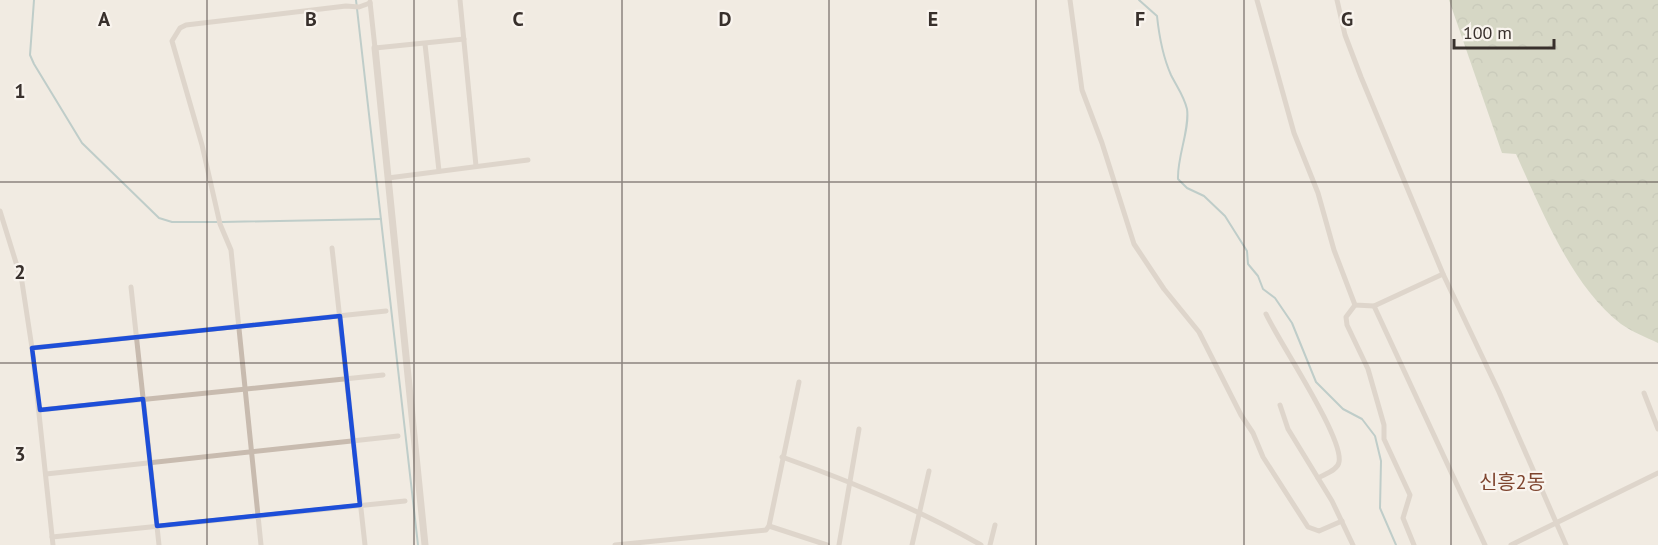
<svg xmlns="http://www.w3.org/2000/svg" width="1658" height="545" font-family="'PT Sans','Noto Sans KR',sans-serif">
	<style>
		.forest { fill: url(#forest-crowns) }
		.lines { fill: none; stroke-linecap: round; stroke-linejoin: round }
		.stream { stroke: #84a8ab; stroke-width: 2 }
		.minor { stroke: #c8bbaf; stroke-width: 5 }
		.tertiary { stroke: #c8bbaf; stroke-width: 7 }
		.marked { fill: none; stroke: #1d4ed8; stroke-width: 4.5; stroke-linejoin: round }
		.grid { fill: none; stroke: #38302c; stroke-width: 1.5; stroke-opacity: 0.55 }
		.labels { text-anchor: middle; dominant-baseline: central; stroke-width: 4.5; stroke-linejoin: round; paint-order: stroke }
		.quarter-label { font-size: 20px; fill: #7e442e; stroke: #f9f4ee }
		.grid-label { font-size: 20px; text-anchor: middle; font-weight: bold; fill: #38302c; stroke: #f9f4ee; stroke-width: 4.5; stroke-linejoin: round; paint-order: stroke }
	</style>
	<defs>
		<pattern id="forest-crowns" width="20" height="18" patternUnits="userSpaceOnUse" patternTransform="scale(1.5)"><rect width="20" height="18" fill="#b5bfa3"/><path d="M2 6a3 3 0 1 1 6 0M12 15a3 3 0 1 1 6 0" fill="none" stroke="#9ca48c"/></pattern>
	</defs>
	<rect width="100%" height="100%" fill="#f1ebe2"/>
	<path class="forest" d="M1449 0H1658V343C1646 337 1632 332 1621 324 1572 287 1541 209 1516 154L1502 153Z"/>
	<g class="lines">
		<g class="stream">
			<path d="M34 0 30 55 34 64 82 143 159 218 172 222H223L381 219"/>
			<path d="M356 0 418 545"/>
			<path d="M1139 0 1157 16C1159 35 1163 57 1171 75 1177 87 1184 96 1187 109 1190 129 1177 157 1178 179L1187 188 1204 196 1225 216 1247 251 1248 264 1258 276 1263 289 1275 298 1292 323 1316 382 1343 409 1362 419 1375 436 1381 461 1380 508 1396 545"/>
		</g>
		<g class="minor">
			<path d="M460 0 476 166"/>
			<path d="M1070 0 1082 90 1102 143 1134 244 1164 289 1199 332 1241 415 1253 433 1263 457 1308 527 1319 531 1342 521"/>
			<path d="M1257 0 1294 133 1318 193 1334 250 1355 305 1374 306 1443 274"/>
			<path d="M1337 0 1345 35 1361 77 1443 274 1499 392 1566 545"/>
			<path d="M370 2 375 48 464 39"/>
			<path d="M425 44 439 171"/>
			<path d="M388 178 528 160"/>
			<path d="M0 211 22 282 32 348 53 545"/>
			<path d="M332 248 365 545"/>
			<path d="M131 287 159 545"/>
			<path d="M1355 305 1346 317 1347 325 1368 369 1384 425V439L1410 495 1403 518 1414 545"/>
			<path d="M1374 306 1485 545"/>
			<path d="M1266 314C1279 342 1344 438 1339 462 1338 470 1325 474 1318 478"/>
			<path d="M32 348 386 311"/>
			<path d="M1644 393 1658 429"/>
			<path d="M1280 405 1288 429 1332 501 1353 545"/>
			<path d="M40 410 383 375"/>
			<path d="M782 457C850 481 918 509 981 545"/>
			<path d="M46 474 398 436"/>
			<path d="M769 526 827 545"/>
			<path d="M52 537 405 501"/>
			<path d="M261 545 231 250 220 224 202 145 172 41 180 28 186 25 346 6 359 7 370 3"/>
			<path d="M615 545 766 530 769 526 799 382"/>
			<path d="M839 545 859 429"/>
			<path d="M912 545 929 471"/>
			<path d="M990 545 995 525"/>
			<path d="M1511 545 1658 473"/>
		</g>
		<path class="tertiary" d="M375 48 425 545"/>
	</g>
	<path d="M0 0H1658V545H0ZM340 316 360 505 157 526 143 399 40 410 32 348Z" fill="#f1ebe2" fill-opacity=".55" fill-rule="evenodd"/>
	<path class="marked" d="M340 316 360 505 157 526 143 399 40 410 32 348Z"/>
	<path class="grid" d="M207 0V545M414 0V545M622 0V545M829 0V545M1036 0V545M1244 0V545M1451 0V545M0 182H1658M0 363H1658"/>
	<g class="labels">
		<g class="quarter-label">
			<text x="1512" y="482">신흥2동</text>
		</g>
	</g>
	<g class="grid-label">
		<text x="104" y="26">A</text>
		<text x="311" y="26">B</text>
		<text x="518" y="26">C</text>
		<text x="725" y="26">D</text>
		<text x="933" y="26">E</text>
		<text x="1140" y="26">F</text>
		<text x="1347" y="26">G</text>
		<text x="20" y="98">1</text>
		<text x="20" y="279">2</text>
		<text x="20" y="461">3</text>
	</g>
	<path d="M1454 39v9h100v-9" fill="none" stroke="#38302c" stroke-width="3"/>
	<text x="1463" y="39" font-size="18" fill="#38302c" stroke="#f9f4ee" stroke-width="4.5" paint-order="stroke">100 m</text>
</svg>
